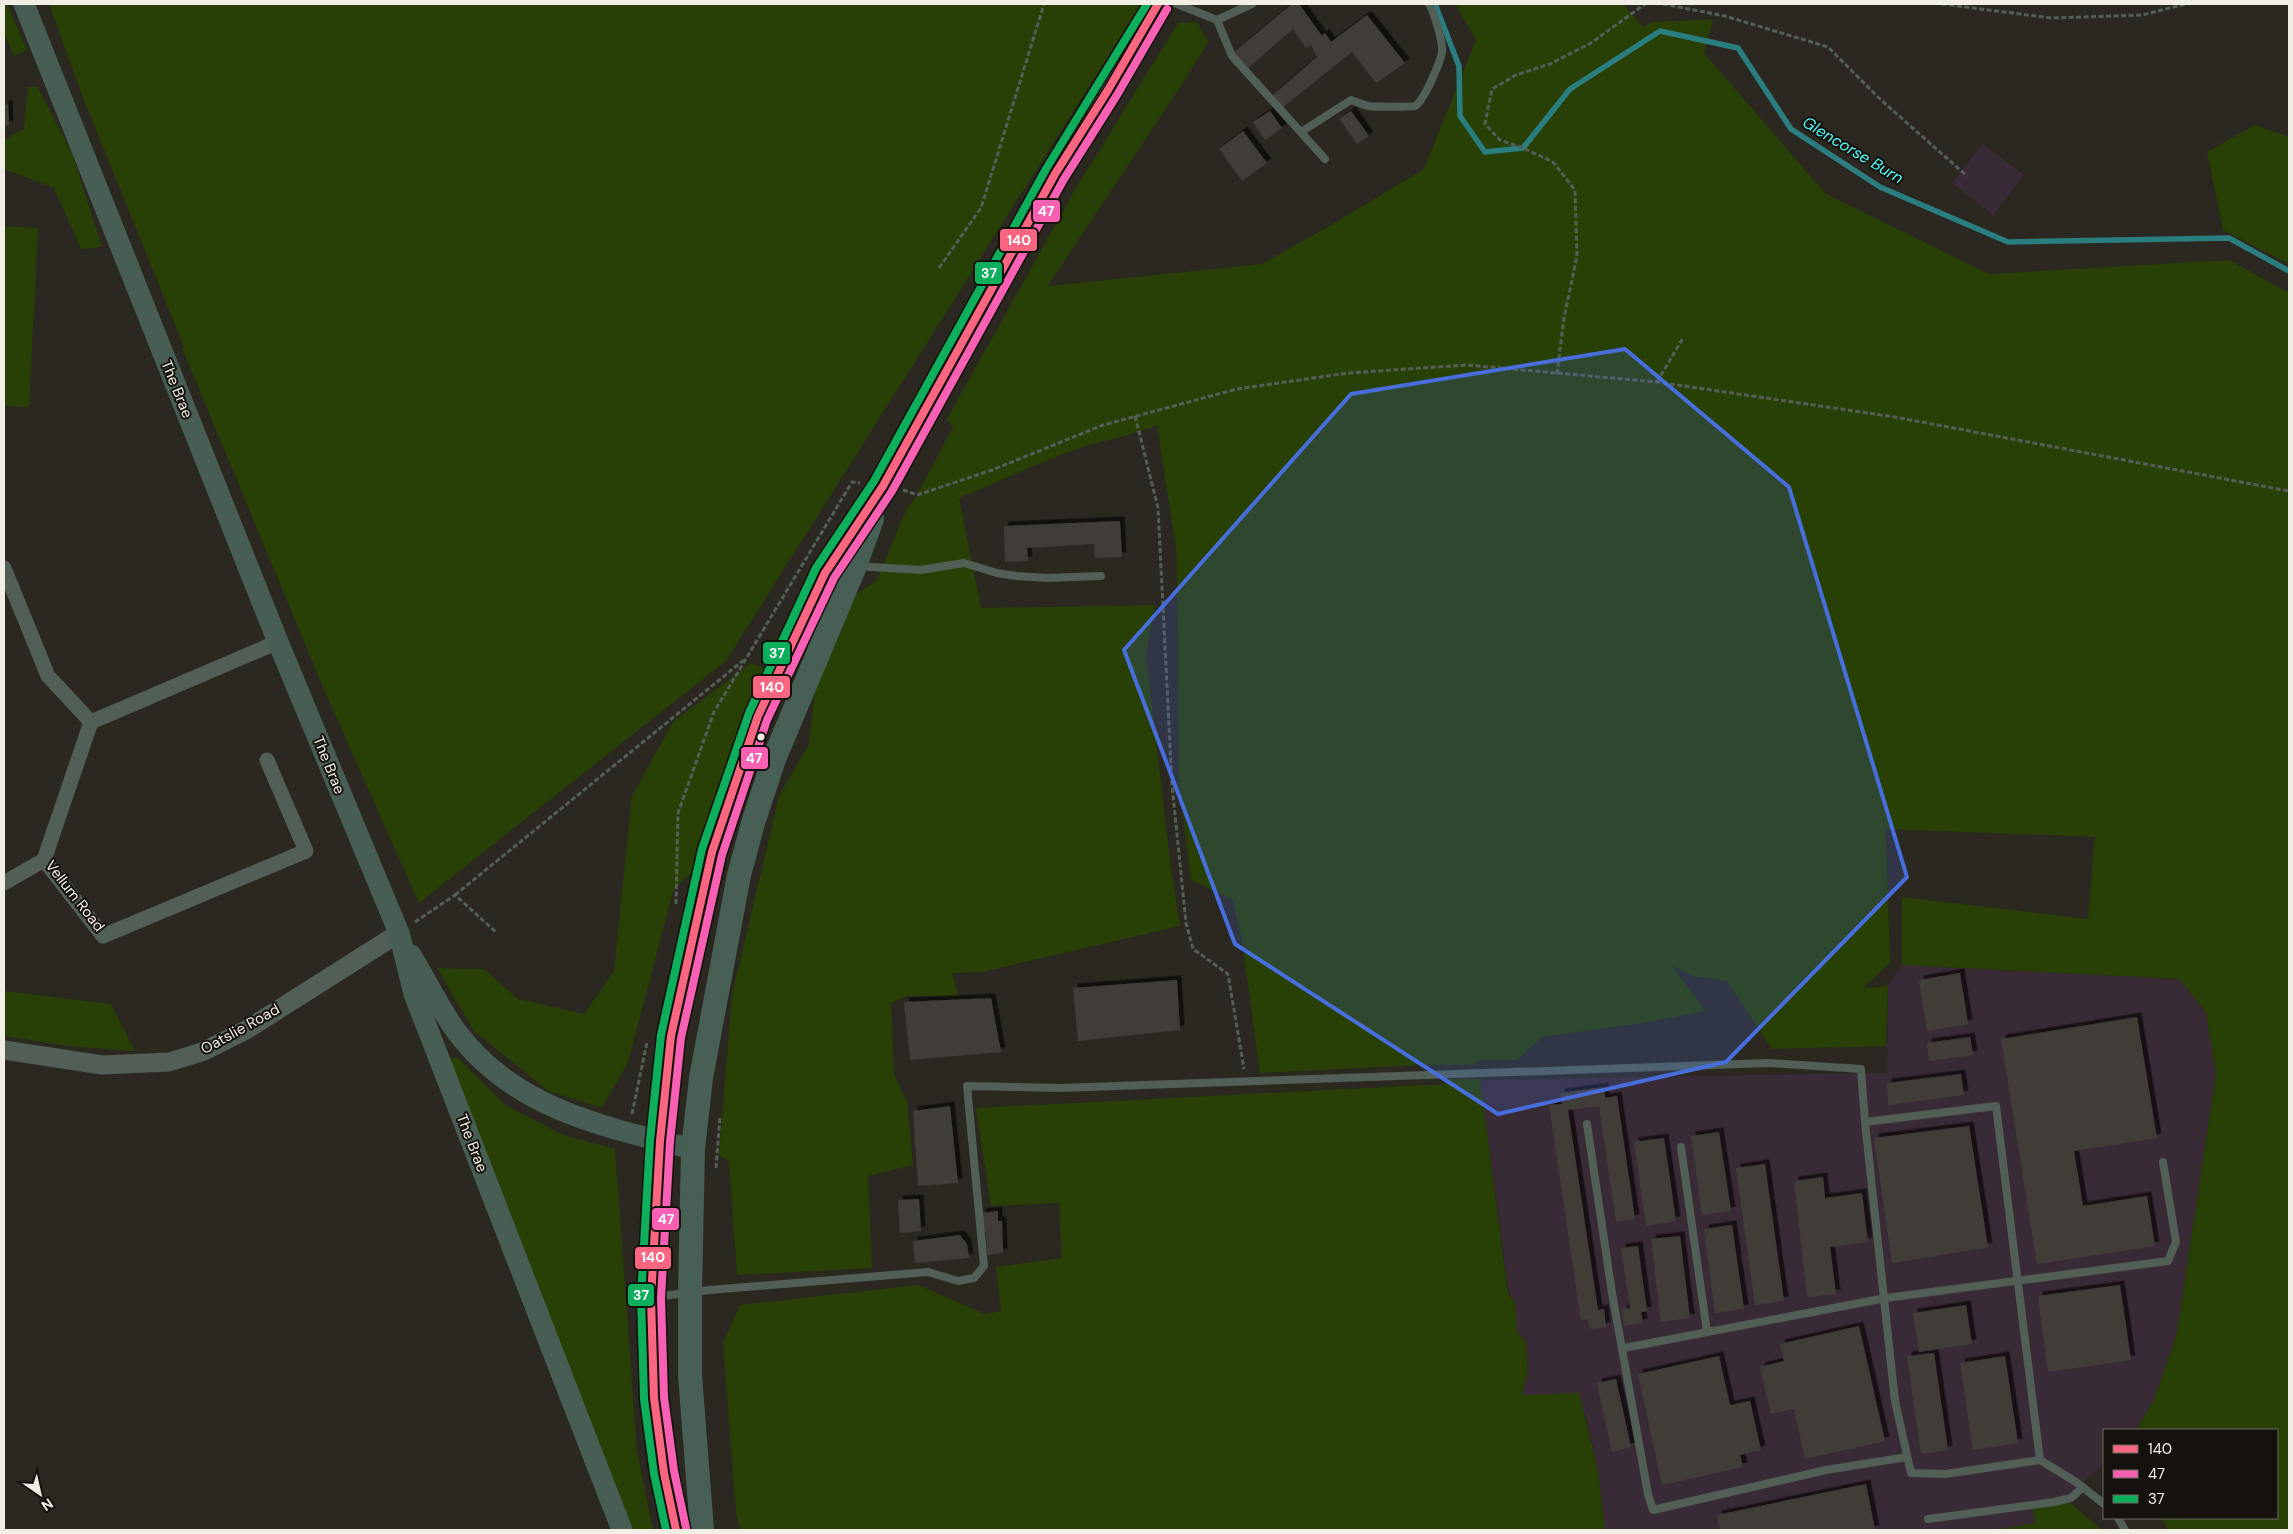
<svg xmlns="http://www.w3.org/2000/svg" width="2293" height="1534" font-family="'DM Sans',sans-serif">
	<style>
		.industrial { fill: #392b35 }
		.green { fill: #283f05 }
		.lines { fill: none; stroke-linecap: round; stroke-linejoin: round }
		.stream { stroke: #2b7e7f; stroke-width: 5.5 }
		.building { fill: #413d38; filter: url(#shadow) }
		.path { stroke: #545e57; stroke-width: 3; stroke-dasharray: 5 2.5; stroke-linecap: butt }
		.service { stroke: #515f57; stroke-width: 8 }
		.minor { stroke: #515f57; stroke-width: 15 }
		.tertiary { stroke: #515f57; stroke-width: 19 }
		.secondary { stroke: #485e54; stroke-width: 21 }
		.primary { stroke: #485f55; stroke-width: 24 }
		.bus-1-casing { stroke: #15120d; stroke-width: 11 }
		.bus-2-casing { stroke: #15120d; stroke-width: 11 }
		.bus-3-casing { stroke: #15120d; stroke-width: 11 }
		.bus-1 { stroke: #fa6682; stroke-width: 8 }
		.bus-2 { stroke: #f860b3; stroke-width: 8 }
		.bus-3 { stroke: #0daf5c; stroke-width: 8 }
		.marked { fill: #476edb; fill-opacity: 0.2; stroke: #476edb; stroke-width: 4; stroke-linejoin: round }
		.bus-dot { fill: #f1eee5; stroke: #15120d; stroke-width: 2 }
		.labels { text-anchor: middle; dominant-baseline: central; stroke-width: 4; stroke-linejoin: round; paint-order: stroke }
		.street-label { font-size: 15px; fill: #f1eee5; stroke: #15120d }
		.water-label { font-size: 16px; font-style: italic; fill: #52fafb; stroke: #15120d }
		.line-badge { stroke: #15120d; stroke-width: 2 }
		.badge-label { font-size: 14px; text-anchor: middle; font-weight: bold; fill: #fff }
	</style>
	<defs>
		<filter id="shadow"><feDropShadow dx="4.5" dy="-4.5" stdDeviation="0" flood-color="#0009"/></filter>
	</defs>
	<rect width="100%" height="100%" fill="#2b2821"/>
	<g class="industrial">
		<path d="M1983 144 2024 175 1993 215 1952 183Z"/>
		<path d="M1902 965 2179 979 2206 1013 2216 1074 2177 1333 2154 1400 2136 1430H2104V1464L2035 1523 1993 1530H1605L1598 1470 1585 1413 1522 1395 1528 1371 1526 1342 1517 1332 1515 1302 1509 1293 1480 1080 1887 1073 1888 986Z"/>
	</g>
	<g class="green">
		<path d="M4 4H7L27 50 14 56 4 32Z"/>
		<path d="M49 4H1141L726 661 419 903 322 685 182 348 184 347 82 95Z"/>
		<path d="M1455 4H1623L1643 27 1653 22 1713 19 1704 53 1826 194 1989 274 2229 260 2289 293V1530H2168L2162 1518H2277V1430H2136L2154 1400 2177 1333 2216 1074 2206 1012 2179 979 1902 965V897L2088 919 2095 837 1886 829 1890 963 1863 988 1888 986 1886 1046 1772 1049 1727 981 1693 976 1672 966 1706 1011 1642 1023 1542 1037 1517 1060H1480L1474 1065H1420L1260 1073 1242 940 1233 900 1191 880 1179 784 1177 555 1157 425C1129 437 1097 441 1069 452 1032 466 996 483 959 498L981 608 1155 605 1146 656 1171 869 1180 926 982 972 952 973 958 996H907L891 1003 894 1074 907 1102 913 1165 868 1176 872 1268 737 1275 729 1161 719 1155 732 995 779 796 809 744 815 687 851 598 877 580 906 510 917 495 953 427 947 419 1076 188 1178 23 1197 22 1208 42 1185 80 1048 286 1262 264 1331 225 1424 169 1476 40Z"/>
		<path d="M28 87H38L73 156 102 247 81 249 54 188 4 169V140L24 129Z"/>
		<path d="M2255 125 2289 137V264L2223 230 2207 152Z"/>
		<path d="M4 226 38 228 29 407 4 406Z"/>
		<path d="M751 663 764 668 696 869 674 888 628 1062 602 1108 548 1091 474 1031 437 968 484 969 518 999 584 1014 614 971 632 796 673 722Z"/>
		<path d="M4 991 111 1004 135 1051 68 1046 4 1036Z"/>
		<path d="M457 1057 505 1105 563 1135 615 1149 637 1452 653 1530H633L447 1060Z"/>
		<path d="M1450 1079H1480L1508 1293 1515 1302 1517 1332 1526 1342 1528 1371 1522 1395 1579 1393 1598 1470 1605 1530H740L736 1512 723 1343 740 1305 918 1285 985 1314 1001 1311 996 1267 1062 1258 1059 1203 991 1206 976 1108 1444 1084Z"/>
		<path d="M2063 1497 2102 1530H1993L2035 1523 2032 1503 2049 1498Z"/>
	</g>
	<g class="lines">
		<path class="stream" d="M1435 4 1459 66 1460 116 1485 152 1523 148 1570 89 1660 31 1738 48 1791 129 1880 187 2008 242 2229 238 2289 271"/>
	</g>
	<g class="building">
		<path d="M1292 4H1299L1322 36 1325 33 1331 42 1367 15 1405 63 1376 83 1352 52 1282 108 1273 95 1317 57 1311 45 1306 48 1293 29 1246 70 1233 53Z"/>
		<path d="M8 104 9 125 4 126V106Z"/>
		<path d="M1270 111 1282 128 1265 140 1253 122Z"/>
		<path d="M1351 111 1369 136 1357 144 1339 119Z"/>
		<path d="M1243 131 1267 163 1242 181 1219 149Z"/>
		<path d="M1120 521 1122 557 1095 558 1094 544 1027 548 1028 561 1005 562 1004 526Z"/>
		<path d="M1960 973 1968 1024 1927 1031 1919 980Z"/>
		<path d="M1177 980 1180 1030 1078 1041 1073 988Z"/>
		<path d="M991 998 1001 1052 910 1060 904 1002Z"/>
		<path d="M2137 1017 2157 1138 2074 1151 2083 1206 2147 1196 2155 1246 2037 1264 2001 1039Z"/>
		<path d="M1970 1037 1973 1055 1929 1061 1927 1043Z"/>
		<path d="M1961 1074 1964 1095 1888 1105 1887 1083Z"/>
		<path d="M1604 1087 1605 1098 1617 1096 1635 1219 1616 1221 1599 1106 1568 1110 1598 1310 1604 1309 1606 1327 1590 1329 1588 1319 1581 1320 1549 1105 1562 1104 1560 1093Z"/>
		<path d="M950 1106 958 1183 918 1186 913 1111Z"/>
		<path d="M1969 1126 1988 1247 1892 1263 1874 1138Z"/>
		<path d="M1719 1132 1731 1211 1702 1215 1691 1136Z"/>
		<path d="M1664 1138 1676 1221 1646 1226 1634 1142Z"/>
		<path d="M1765 1164 1784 1301 1755 1305 1736 1168Z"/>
		<path d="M1823 1177 1825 1198 1862 1193 1868 1242 1830 1247 1836 1294 1807 1297 1794 1181Z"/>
		<path d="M919 1199 921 1231 900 1233 898 1200Z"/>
		<path d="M998 1211V1221H1002L1003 1253 987 1255 986 1233H981V1213Z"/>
		<path d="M1732 1225 1744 1309 1715 1313 1704 1229Z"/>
		<path d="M960 1235 967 1244 969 1258 915 1263 913 1241Z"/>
		<path d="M1680 1236 1690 1318 1661 1322 1651 1239Z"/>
		<path d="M1638 1246 1647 1311 1641 1312 1643 1323 1624 1326 1622 1309 1630 1308 1621 1248Z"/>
		<path d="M2120 1285 2131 1360 2048 1372 2038 1296Z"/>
		<path d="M1966 1305 1972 1344 1919 1352 1913 1313Z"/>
		<path d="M1859 1326 1885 1441 1805 1459 1794 1409 1771 1414 1760 1367 1784 1361 1780 1344Z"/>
		<path d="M1934 1353 1948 1450 1921 1454 1907 1356Z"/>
		<path d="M1719 1356 1730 1405 1750 1401 1761 1450 1740 1455 1743 1467 1662 1485 1638 1374Z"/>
		<path d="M2005 1356 2018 1443 1973 1450 1960 1363Z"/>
		<path d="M1616 1379 1631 1447 1612 1452 1597 1383Z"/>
		<path d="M1866 1484 1875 1530H1720L1717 1515Z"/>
	</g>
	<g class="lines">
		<g class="path">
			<path d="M1663 4 1725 16 1828 47 1881 100 1967 176"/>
			<path d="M1942 4 2051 18 2142 15 2186 4"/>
			<path d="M939 268 981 208 1044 4"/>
			<path d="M1557 374 1564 318 1577 256 1575 190 1553 162 1523 148 1500 140 1485 124 1492 89 1516 75 1550 64 1591 43 1645 4"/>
			<path d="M1657 382 1683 338"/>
			<path d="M1135 416 1158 508 1172 785 1186 923 1193 949 1228 974 1244 1069"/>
			<path d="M903 490 917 495 992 470 1103 425 1237 389 1348 373 1467 365 1657 382 1895 417 2289 491"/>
			<path d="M455 895 745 659"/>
			<path d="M676 904 678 813 714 712 852 482 860 483"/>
			<path d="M415 922 455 895 497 933"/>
			<path d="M632 1114 647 1042"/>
			<path d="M716 1168 720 1117"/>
		</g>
		<g class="service">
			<path d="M1177 4 1217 20 1232 56 1325 159"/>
			<path d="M1217 20 1252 4"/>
			<path d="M1301 132 1351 100C1357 102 1363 105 1369 106 1373 107 1412 107 1415 106 1424 101 1440 63 1442 52 1443 42 1434 12 1429 4"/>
			<path d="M857 566 920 570 964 563 997 573 1017 576 1047 578 1101 576"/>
			<path d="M1865 1122 1895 1401 1911 1473 1945 1474 2040 1460"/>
			<path d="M1587 1124 1612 1293 1648 1494 1653 1510 1826 1470 1907 1457"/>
			<path d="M1681 1147 1707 1332"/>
			<path d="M654 1297 709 1290 928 1272 958 1281 974 1278 984 1266 967 1086 1060 1088 1769 1063 1861 1069 1865 1122 1996 1106 2040 1460 2076 1482 2104 1504"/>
			<path d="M1624 1348 1886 1298 2168 1261 2176 1242 2163 1162"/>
			<path d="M2118 1518 2125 1530"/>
			<path d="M1928 1519 2054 1502 2071 1498 2083 1487"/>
		</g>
		<g class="minor">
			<path d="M4 568 48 676 91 722"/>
			<path d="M267 760 306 851 103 936 44 860 91 722 278 642"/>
			<path d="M4 883 44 860"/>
		</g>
		<path class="tertiary" d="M4 1050 102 1065 169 1062 202 1052 246 1030 399 933"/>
		<g class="secondary">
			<path d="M24 4 278 642 399 933 414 994 622 1530"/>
			<path d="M411 955C426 980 439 1007 456 1031 514 1109 604 1127 693 1149"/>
		</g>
		<g class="primary">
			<path d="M676 1530 664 1473 654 1398 651 1298 660 1141 671 1036 685 966 712 852 728 802 758 716 825 573 883 486 1055 174 1108 90 1158 4"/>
			<path d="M702 1530 690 1375V1293L693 1149 701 1078 739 875 753 823 774 759 855 566 872 519"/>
		</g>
		<defs>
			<path id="bus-1" d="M676 1530 664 1473 654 1398 651 1298 660 1141 671 1036 712 852 758 716 825 573 883 486 1055 174 1108 90 1158 4"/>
			<path id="bus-2" d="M686 1528 674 1471 664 1397 661 1298 670 1142 681 1038 722 855 767 720 834 578 892 491 1064 179 1117 95 1167 9"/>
			<path id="bus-3" d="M666 1530 654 1474 644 1399 641 1297 650 1140 661 1035 702 849 749 713 816 568 874 481 1046 169 1147 4"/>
		</defs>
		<use href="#bus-1" class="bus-1-casing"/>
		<use href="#bus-2" class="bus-2-casing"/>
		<use href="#bus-3" class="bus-3-casing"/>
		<use href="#bus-1" class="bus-1"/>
		<use href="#bus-2" class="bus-2"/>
		<use href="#bus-3" class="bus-3"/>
	</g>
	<path class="marked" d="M1625 349 1789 487 1907 877 1726 1062 1498 1114 1235 944 1124 650 1351 394Z"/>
	<circle class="bus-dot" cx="761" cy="737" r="4.5"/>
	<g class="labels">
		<g class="street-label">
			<text transform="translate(177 389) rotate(68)">The Brae</text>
			<text transform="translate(329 765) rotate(68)">The Brae</text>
			<text transform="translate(75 896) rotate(52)">Vellum Road</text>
			<text transform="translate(240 1029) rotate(-29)">Oatslie Road</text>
			<text transform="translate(472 1143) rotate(69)">The Brae</text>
		</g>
		<g class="water-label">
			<text transform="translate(1853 150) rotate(31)">Glencorse Burn</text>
		</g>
	</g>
	<g class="line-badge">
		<rect x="1032" y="199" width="29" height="24" rx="5" fill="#f860b3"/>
		<rect x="999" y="228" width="39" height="24" rx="5" fill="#fa6682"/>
		<rect x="974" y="261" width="29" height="24" rx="5" fill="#0daf5c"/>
		<rect x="762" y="641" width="29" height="24" rx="5" fill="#0daf5c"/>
		<rect x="752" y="675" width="39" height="24" rx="5" fill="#fa6682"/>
		<rect x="740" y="746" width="29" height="24" rx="5" fill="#f860b3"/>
		<rect x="651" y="1207" width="29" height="24" rx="5" fill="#f860b3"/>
		<rect x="634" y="1246" width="38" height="24" rx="5" fill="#fa6682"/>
		<rect x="627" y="1283" width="28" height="24" rx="5" fill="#0daf5c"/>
	</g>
	<g class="badge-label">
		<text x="1046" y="216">47</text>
		<text x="1019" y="245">140</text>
		<text x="989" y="278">37</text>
		<text x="777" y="658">37</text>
		<text x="772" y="692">140</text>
		<text x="754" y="763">47</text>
		<text x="666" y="1224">47</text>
		<text x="653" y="1262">140</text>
		<text x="641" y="1300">37</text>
	</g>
	<rect width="2293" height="1534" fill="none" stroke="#f1eee5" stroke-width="10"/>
	<rect x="2103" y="1429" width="175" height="90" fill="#15120d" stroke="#6d6a63"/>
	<rect x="2113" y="1445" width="25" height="8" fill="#fa6682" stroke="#6d6a63"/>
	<text x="2148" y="1454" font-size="15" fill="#f1eee5">140</text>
	<rect x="2113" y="1470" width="25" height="8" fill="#f860b3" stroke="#6d6a63"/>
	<text x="2148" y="1479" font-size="15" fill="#f1eee5">47</text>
	<rect x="2113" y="1495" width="25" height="8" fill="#0daf5c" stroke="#6d6a63"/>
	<text x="2148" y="1504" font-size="15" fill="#f1eee5">37</text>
	<g transform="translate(40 1494) rotate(146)" stroke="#15120d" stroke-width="4" paint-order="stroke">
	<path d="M0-4L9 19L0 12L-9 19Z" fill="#f1eee5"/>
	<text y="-8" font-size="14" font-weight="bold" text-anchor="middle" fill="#f1eee5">N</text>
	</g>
</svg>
